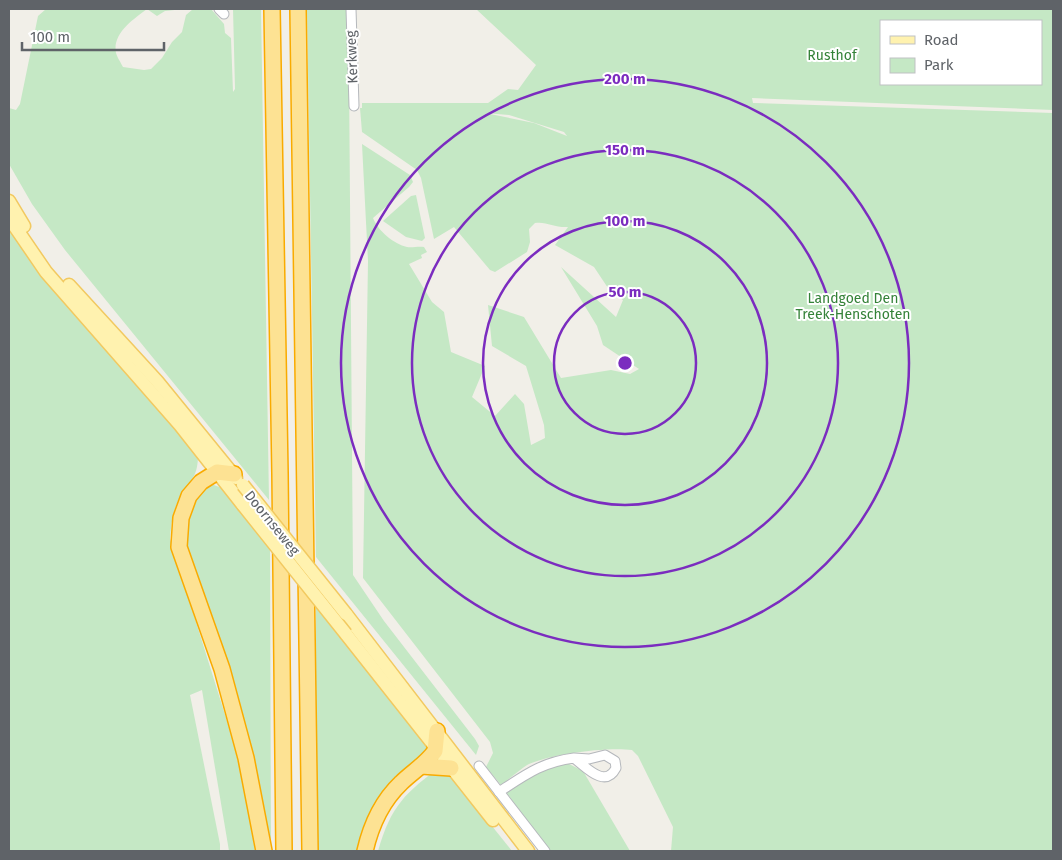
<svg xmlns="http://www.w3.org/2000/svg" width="1062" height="860" font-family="'Fira Sans',sans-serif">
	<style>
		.green { fill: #c5e8c5; fill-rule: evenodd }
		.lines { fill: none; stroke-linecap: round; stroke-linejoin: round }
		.minor-casing { stroke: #b5b8bc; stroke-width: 11 }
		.primary-casing { stroke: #f2c960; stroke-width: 15 }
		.motorway-casing { stroke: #f9ab00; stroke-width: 18 }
		.minor { stroke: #fff; stroke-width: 9 }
		.primary { stroke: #fff2af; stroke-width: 12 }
		.motorway { stroke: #fde293; stroke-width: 15 }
		.primary-bridge-casing { stroke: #f2c960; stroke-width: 15; stroke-linecap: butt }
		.primary-bridge { stroke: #fff2af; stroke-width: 12 }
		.ring { fill: none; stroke: #7b2cbf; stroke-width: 2.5 }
		.labels { text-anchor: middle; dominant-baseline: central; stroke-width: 4; stroke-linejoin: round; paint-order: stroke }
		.park-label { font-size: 14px; fill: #348238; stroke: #fff }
		.street-label { font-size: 14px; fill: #5f6368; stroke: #fff }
		.centre { fill: #7b2cbf; stroke: #fff; stroke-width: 2.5 }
		.ring-label { font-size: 15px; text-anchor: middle; font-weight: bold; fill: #7b2cbf; stroke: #fff; stroke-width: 4; stroke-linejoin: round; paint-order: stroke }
	</style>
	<rect width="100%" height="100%" fill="#f1efe8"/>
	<g class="green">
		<path d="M46 9H184L165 11 157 16 147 9C134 19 112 33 116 53 117 57 121 63 123 67L144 70 151 69 162 58 172 42 182 32 186 15 193 9H211L224 24 225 33 231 38 233 92 235 89 233 9H261L269 500 65 250 32 204 9 164V108L16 110 20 104 38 16Z"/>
		<path d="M307 9H347L349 76 353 575 384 621 475 739 479 746 476 755 316 557Z"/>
		<path d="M476 9H1053V110L752 98 753 103 1053 113V851H671L673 827 638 756 632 750C605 747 553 754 529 764 523 767 508 780 501 785L486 767 493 753 490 742 363 578 368 261 362 144 410 175 413 182 409 187 373 218C378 231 394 244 407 247 412 248 418 246 424 247L427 252 421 255 422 258 409 264 432 302 444 312 451 352 485 366 472 397 495 416 515 394 524 404 531 445 545 438 544 425 526 366 492 346 488 305 524 317 561 378 611 370 630 374 639 369 603 345 597 326 561 267 616 317 623 300 610 291 594 267 555 245 568 227C555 228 546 221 535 223L529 229 530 242 527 252 495 272 490 270 454 227 434 239 421 178 417 170 362 132 360 108H362V103H488L508 89 518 90 536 65ZM881 21H1041V84H881ZM485 113 509 115 564 132 567 136 534 123Z"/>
		<path d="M416 195 425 238 422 241 406 237 383 221 411 196Z"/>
		<path d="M9 230 198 455C198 480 188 481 178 501 172 514 171 526 170 539L232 737 244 786 255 851H229L202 690 190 695 220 844V851H9Z"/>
		<path d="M211 484 222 488 270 547 271 851 190 564 183 529 196 498Z"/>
		<path d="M316 604 432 750 396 782 363 851H316Z"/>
		<path d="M567 763 583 771 630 851H549L506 792 550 766Z"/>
		<path d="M443 765 512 851H378C391 805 406 792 443 765Z"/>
	</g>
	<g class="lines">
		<defs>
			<g id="minor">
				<path d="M219 9 224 14"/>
				<path d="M351 9 354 106"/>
				<path d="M479 766 545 851"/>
				<path d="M499 792C525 775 542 762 574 758 586 767 605 789 616 768L615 761 605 755 589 759 574 758"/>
			</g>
			<g id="primary">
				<path d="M9 201 24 226"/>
				<path d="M9 218 46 272 180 425 243 505"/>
				<path d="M69 285 157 381 236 478"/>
				<path d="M346 614 528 851"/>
				<path d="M346 634 493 820"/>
			</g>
			<g id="motorway">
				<path d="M272 9 280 473 284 851"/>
				<path d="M298 9 310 851"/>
				<path d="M234 474 217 472 201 482 189 496 181 518 179 547 222 669 246 758 264 851"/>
				<path d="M421 766 451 768"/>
				<path d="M365 851C371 825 381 802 401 783 412 772 426 764 435 751L437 731"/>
			</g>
		</defs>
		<use href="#minor" class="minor-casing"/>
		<use href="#primary" class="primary-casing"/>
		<use href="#motorway" class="motorway-casing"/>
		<use href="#minor" class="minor"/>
		<use href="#primary" class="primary"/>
		<use href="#motorway" class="motorway"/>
		<defs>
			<g id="primary-bridge">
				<path d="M243 485 346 614"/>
				<path d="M243 505 346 634"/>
			</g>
		</defs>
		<use href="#primary-bridge" class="primary-bridge-casing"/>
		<use href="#primary-bridge" class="primary-bridge"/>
	</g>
	<g class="ring">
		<circle cx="625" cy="363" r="71"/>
		<circle cx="625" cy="363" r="142"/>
		<circle cx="625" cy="363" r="213"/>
		<circle cx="625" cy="363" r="284"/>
	</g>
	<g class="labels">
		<g class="park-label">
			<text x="832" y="55">Rusthof</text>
			<text x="853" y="298">Landgoed Den<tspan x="853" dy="16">Treek-Henschoten</tspan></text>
		</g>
		<g class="street-label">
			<text transform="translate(352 57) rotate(-92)">Kerkweg</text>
			<text transform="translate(272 523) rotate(51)">Doornseweg</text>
		</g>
	</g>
	<circle cx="625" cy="363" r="8" class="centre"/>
	<g class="ring-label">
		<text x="625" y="84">200 m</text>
		<text x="625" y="155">150 m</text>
		<text x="625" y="226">100 m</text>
		<text x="625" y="297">50 m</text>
	</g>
	<rect width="1062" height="860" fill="none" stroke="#5f6368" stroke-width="20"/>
	<rect x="880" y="20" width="162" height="65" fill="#ffffff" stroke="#bfc1c3"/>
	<rect x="890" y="36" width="25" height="8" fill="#fff2af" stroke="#bfc1c3"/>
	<text x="924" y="45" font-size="15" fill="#5f6368">Road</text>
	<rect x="890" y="58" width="25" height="15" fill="#c5e8c5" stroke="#bfc1c3"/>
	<text x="924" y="70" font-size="15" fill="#5f6368">Park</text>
	<path d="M22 42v8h142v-8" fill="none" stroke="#5f6368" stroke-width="2.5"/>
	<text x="30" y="42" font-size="15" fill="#5f6368" stroke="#ffffff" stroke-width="4" paint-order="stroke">100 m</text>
</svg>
